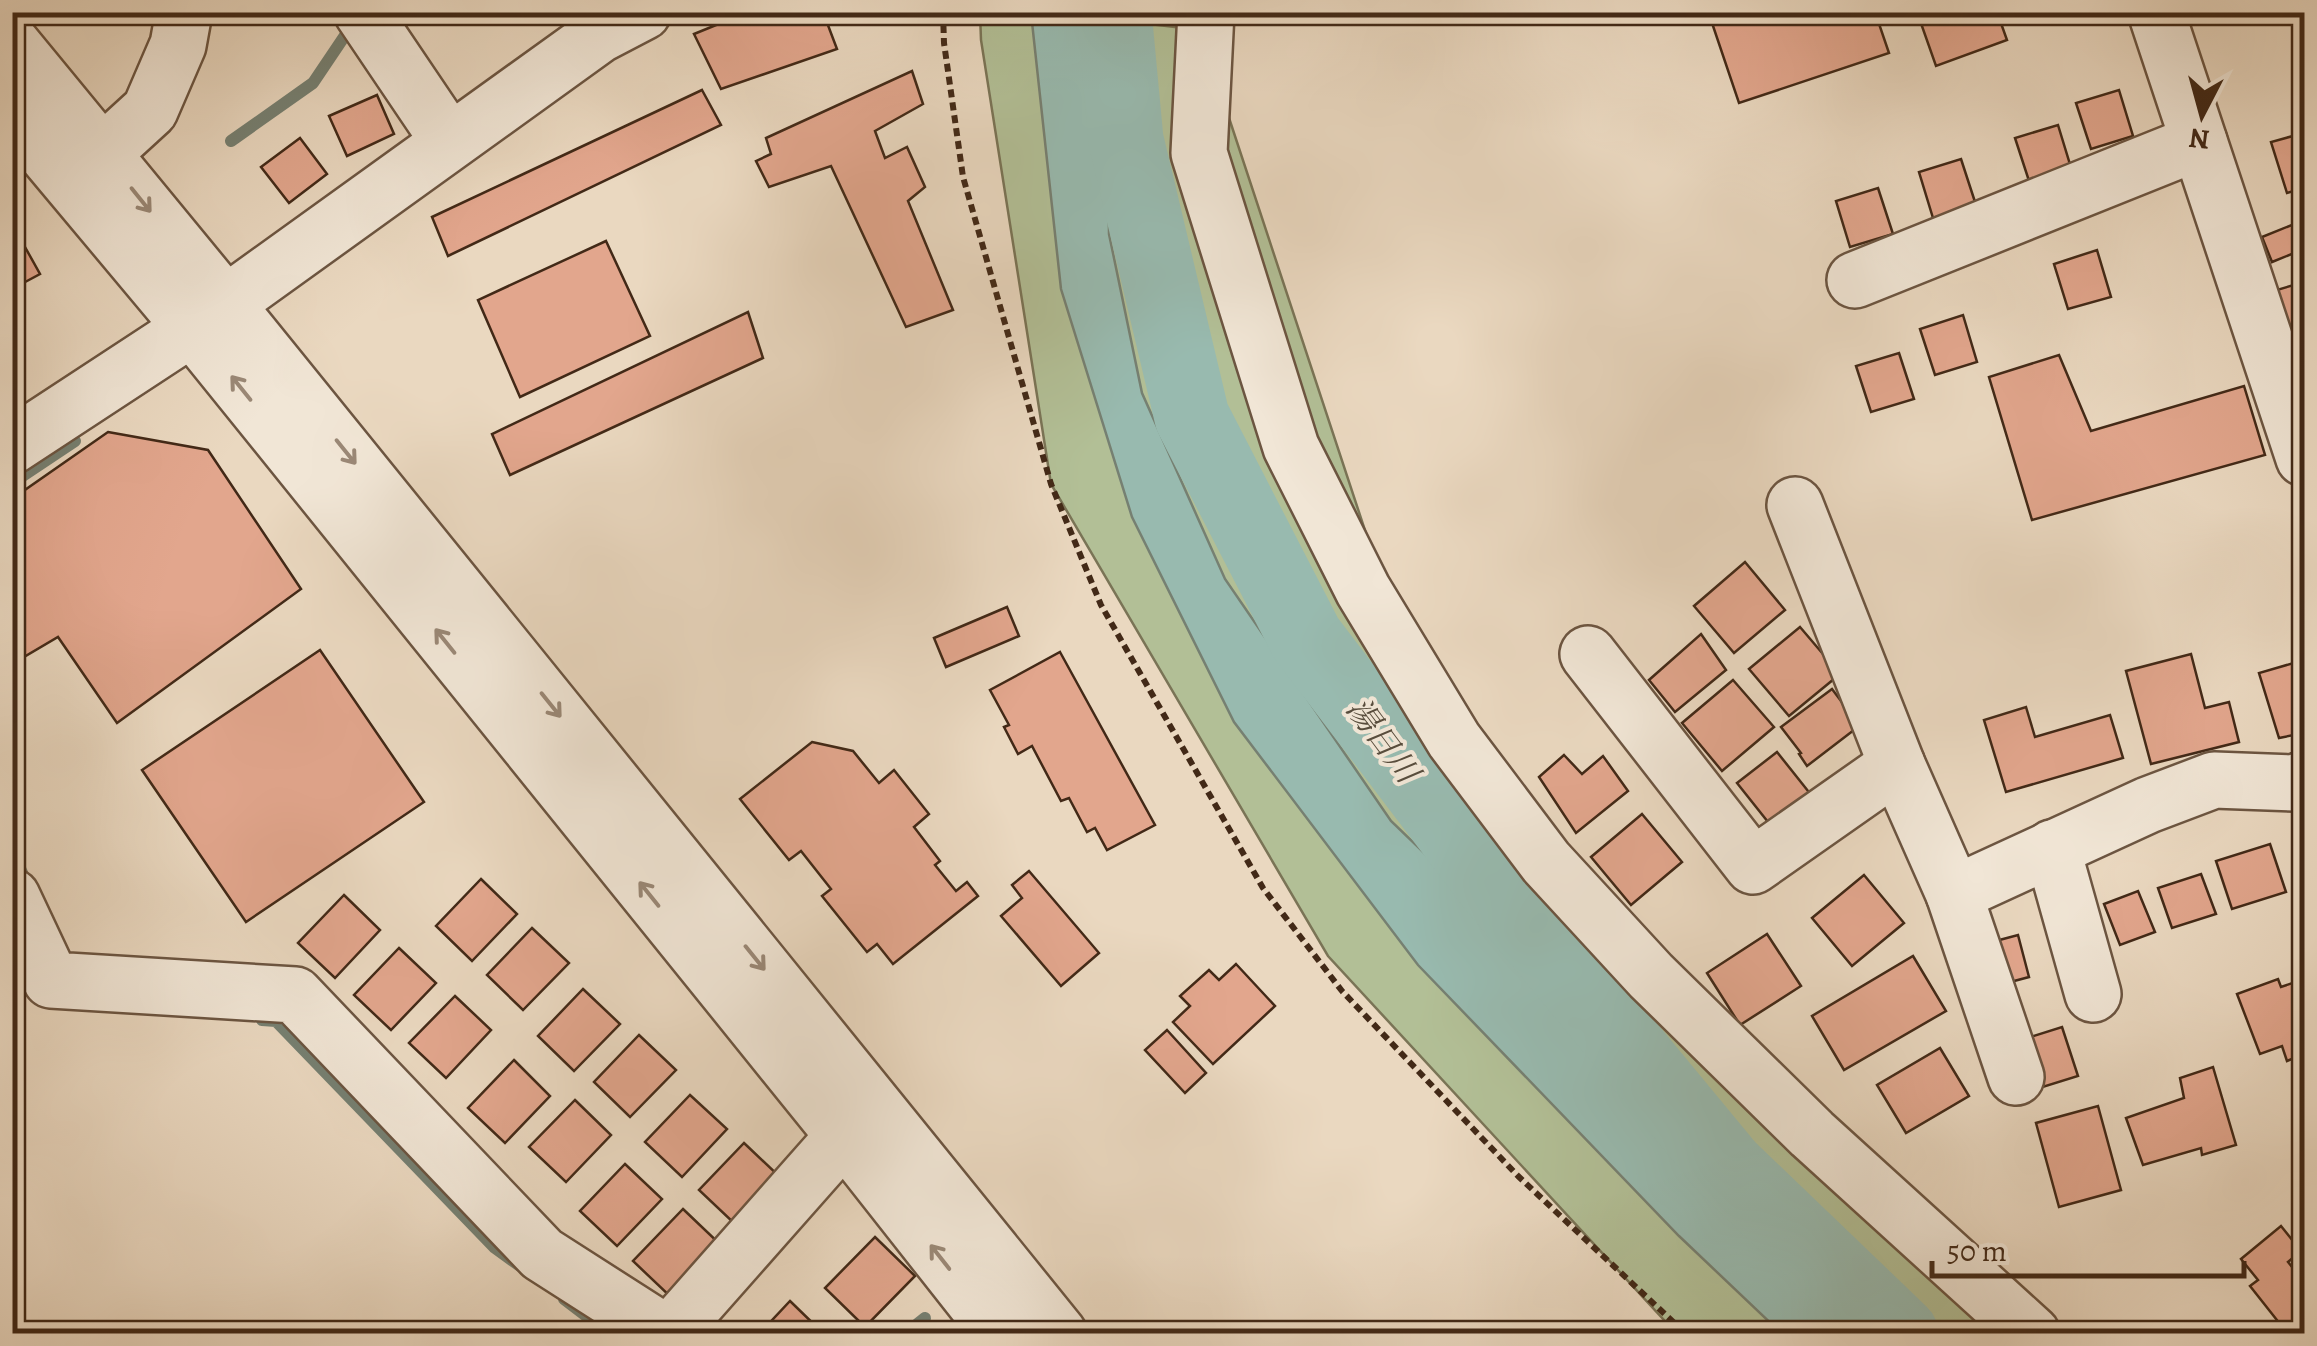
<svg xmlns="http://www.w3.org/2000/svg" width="2317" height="1346" font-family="Alegreya,'Noto Serif JP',serif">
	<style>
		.green { fill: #b2bf96; stroke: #7a7456; stroke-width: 2.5 }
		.water { fill: #98baaf; stroke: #768072; stroke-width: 2.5 }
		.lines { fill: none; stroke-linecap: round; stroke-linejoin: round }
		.stream { stroke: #768072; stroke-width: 12 }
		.river { stroke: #98baaf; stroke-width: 75 }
		.building { fill: #e2a68d; stroke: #422917; stroke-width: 2.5 }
		.minor-casing { stroke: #6c5541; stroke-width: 60 }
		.path { stroke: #422917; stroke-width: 6; stroke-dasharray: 8 5; stroke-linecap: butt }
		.minor { stroke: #f1e6d6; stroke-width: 55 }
		.oneway { stroke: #9a8876 }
		.labels { text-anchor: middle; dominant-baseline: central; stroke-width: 8; stroke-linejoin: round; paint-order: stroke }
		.water-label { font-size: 32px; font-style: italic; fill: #584d3d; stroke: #f1e6d6 }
	</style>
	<rect width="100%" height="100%" fill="#ead8c0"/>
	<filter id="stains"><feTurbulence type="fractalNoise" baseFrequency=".002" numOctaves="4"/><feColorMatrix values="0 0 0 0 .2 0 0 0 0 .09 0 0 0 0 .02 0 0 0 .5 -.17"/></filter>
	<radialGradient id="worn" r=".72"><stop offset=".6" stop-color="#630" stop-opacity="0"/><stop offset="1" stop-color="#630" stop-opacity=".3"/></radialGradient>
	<path class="green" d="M980 13H1115V20L1200 30 1384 588 1607 925 2006 1333H1676L1328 956 1051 484 981 40Z"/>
	<path class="water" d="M1031 13H1107L1109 234 1142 393 1225 579 1391 821 1531 956 1896 1333H1781L1679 1236 1418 965 1234 722 1132 517 1061 289Z"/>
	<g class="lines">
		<g class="stream">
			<path d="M231 141 313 83 348 31"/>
			<path d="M12 483 75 441"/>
			<path d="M12 851 28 886"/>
			<path d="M262 1020 276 1021 495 1248 520 1266"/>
			<path d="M564 1299 610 1334"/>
			<path d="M905 1334 925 1318"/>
		</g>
		<path class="river" d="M1114 12 1126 140 1192 417 1306 638 1490 880 1727 1167 1901 1334"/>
	</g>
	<g class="building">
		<path d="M748 12H823L837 49 721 89 694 34Z"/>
		<path d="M1735 12H1875L1889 53 1739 103 1711 20Z"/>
		<path d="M1917 12H1997L2007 40 1936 66Z"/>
		<path d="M912 71 923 104 875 131 885 158 907 147 925 187 908 201 953 310 906 327 831 166 769 187 756 161 771 154 766 138Z"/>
		<path d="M702 90 721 125 448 256 432 217Z"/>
		<path d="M2119 90 2133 136 2091 149 2076 103Z"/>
		<path d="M377 95 394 134 347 156 329 116Z"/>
		<path d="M2058 125 2072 171 2030 184 2015 138Z"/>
		<path d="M2304 133V188L2287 193 2271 142Z"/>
		<path d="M300 138 327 174 289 203 261 167Z"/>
		<path d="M1961 159 1976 205 1933 218 1919 172Z"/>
		<path d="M1878 188 1893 234 1850 247 1836 201Z"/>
		<path d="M2304 220V249L2272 262 2262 237Z"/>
		<path d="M15 229 40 274 12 289V231Z"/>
		<path d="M606 241 650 336 520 397 478 300Z"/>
		<path d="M2097 250 2111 297 2068 309 2054 264Z"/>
		<path d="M2304 282V326L2281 333 2270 292Z"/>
		<path d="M748 312 763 358 510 475 492 434Z"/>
		<path d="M1963 315 1977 362 1935 375 1920 329Z"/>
		<path d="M1899 353 1914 399 1871 412 1856 366Z"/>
		<path d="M2059 355 2091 431 2244 386 2265 455 2032 520 1989 377Z"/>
		<path d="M108 432 208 450 301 589 117 723 58 637 12 664V499Z"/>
		<path d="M1745 562 1785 610 1734 653 1694 606Z"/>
		<path d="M1007 607 1019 636 946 667 934 638Z"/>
		<path d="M1800 627 1840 674 1789 716 1749 669Z"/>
		<path d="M1701 634 1726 670 1675 712 1649 680Z"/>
		<path d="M320 650 424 802 246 922 142 770Z"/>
		<path d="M1060 652 1155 825 1107 850 1095 828 1087 832 1069 798 1061 801 1032 746 1018 754 1004 727 1009 725 990 690Z"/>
		<path d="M2191 654 2205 708 2229 702 2239 742 2151 764 2126 671Z"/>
		<path d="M2304 660V733L2279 738 2259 673Z"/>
		<path d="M1733 680 1774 727 1722 771 1682 723Z"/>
		<path d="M1832 689 1844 705 1851 699 1867 720 1807 766 1799 754 1801 753 1781 727Z"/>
		<path d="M2026 707 2035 737 2110 715 2123 758 2006 792 1984 720Z"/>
		<path d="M812 742 853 751 879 783 894 770 929 814 914 827 940 861 935 865 956 891 967 882 978 896 893 964 877 944 867 952 822 896 831 889 801 851 789 860 740 799Z"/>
		<path d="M1777 752 1812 796 1772 827 1737 783Z"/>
		<path d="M1564 755 1582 774 1603 756 1628 791 1576 833 1539 777Z"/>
		<path d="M1642 814 1682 862 1631 905 1591 857Z"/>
		<path d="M2270 844 2286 892 2232 909 2216 861Z"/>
		<path d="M1029 871 1099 953 1061 986 1001 916 1022 898 1012 885Z"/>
		<path d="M2201 874 2216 914 2172 928 2158 888Z"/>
		<path d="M1864 875 1904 923 1852 966 1812 918Z"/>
		<path d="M481 879 517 914 472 961 436 926Z"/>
		<path d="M2138 891 2155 932 2120 945 2104 904Z"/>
		<path d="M344 895 380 930 335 978 298 943Z"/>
		<path d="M532 928 569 963 523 1010 487 975Z"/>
		<path d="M1767 934 1801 986 1740 1025 1707 973Z"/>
		<path d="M2018 935 2029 977 2003 984 1992 942Z"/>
		<path d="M399 948 436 983 391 1030 354 995Z"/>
		<path d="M1913 956 1946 1011 1844 1070 1812 1016Z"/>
		<path d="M1236 964 1275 1006 1213 1064 1173 1022 1190 1006 1180 996 1209 970 1219 980Z"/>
		<path d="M2278 979 2281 987 2304 979V1054L2287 1061 2282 1046 2260 1054 2237 994Z"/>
		<path d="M583 989 620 1024 574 1071 538 1036Z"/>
		<path d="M455 996 491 1030 446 1078 409 1043Z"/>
		<path d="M2062 1027 2078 1076 2033 1090 2018 1041Z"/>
		<path d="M1167 1030 1206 1073 1185 1093 1145 1050Z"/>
		<path d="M639 1035 676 1070 630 1117 594 1082Z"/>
		<path d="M1940 1048 1969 1096 1906 1133 1877 1085Z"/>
		<path d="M514 1060 550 1096 505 1143 468 1108Z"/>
		<path d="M2213 1067 2236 1145 2202 1155 2201 1148 2143 1165 2126 1118 2184 1098 2180 1078Z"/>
		<path d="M690 1095 727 1129 682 1177 645 1142Z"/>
		<path d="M575 1100 611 1135 566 1182 529 1147Z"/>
		<path d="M2098 1106 2121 1190 2059 1207 2036 1123Z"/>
		<path d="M744 1143 781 1178 736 1225 699 1190Z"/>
		<path d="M625 1164 662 1199 617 1246 580 1211Z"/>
		<path d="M683 1209 724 1248 674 1300 633 1261Z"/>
		<path d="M2281 1226 2301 1251 2288 1262 2304 1282V1312L2284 1329 2250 1286 2258 1280 2241 1259Z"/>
		<path d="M875 1237 915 1276 865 1327 825 1288Z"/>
		<path d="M790 1301 824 1334H759Z"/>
	</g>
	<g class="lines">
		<defs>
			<g id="minor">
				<path d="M362 12 449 141"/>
				<path d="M1206 12 1199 153 1291 447 1363 590 1454 740 1546 862 1651 976 1812 1134 2032 1334"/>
				<path d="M2156 12 2304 458"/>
				<path d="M12 44 225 303 1059 1334"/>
				<path d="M12 113 192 328 844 1136 1000 1334"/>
				<path d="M103 153 150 110 178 45 184 12"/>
				<path d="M1855 280 2199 142"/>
				<path d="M12 446 192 328 599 35 643 12"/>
				<path d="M1795 505 1897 765 1954 894"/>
				<path d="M1588 654 1753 866 1897 765"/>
				<path d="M2052 848 2093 994"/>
				<path d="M12 897 51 980 295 995 542 1254 667 1334"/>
				<path d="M2016 1077 1954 894 2148 805 2214 780 2295 783 2304 779"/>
				<path d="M669 1334 844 1136"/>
			</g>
		</defs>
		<use href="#minor" class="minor-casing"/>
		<path class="path" d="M943 12 944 43 963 177 1051 484 1101 605 1263 888 1342 991 1518 1176 1686 1334"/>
		<use href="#minor" class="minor"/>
	</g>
	<defs><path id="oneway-shaft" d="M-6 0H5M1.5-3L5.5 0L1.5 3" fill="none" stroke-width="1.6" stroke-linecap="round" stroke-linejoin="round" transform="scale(2.5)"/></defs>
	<g class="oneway">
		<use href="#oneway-shaft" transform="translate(141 200) rotate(51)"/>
		<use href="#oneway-shaft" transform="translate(241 388) rotate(-129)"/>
		<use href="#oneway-shaft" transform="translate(346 452) rotate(51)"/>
		<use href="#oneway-shaft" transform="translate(445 641) rotate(-129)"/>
		<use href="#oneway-shaft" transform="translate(551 705) rotate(51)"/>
		<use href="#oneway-shaft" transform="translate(649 894) rotate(-129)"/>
		<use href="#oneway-shaft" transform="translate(755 958) rotate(51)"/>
		<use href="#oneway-shaft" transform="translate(940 1257) rotate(-128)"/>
	</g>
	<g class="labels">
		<g class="water-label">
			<text transform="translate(1383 740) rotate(53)">湯日川</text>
		</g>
	</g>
	<rect width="2317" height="1346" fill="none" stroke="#ead8c0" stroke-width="50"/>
	<rect x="15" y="15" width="2287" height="1316" fill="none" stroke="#422917" stroke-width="5"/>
	<rect x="25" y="25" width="2267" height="1296" fill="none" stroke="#422917" stroke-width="2.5"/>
	<g transform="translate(2202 115) rotate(186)" stroke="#f1e6d6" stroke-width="8" paint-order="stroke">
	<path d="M0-8L18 38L0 25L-18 38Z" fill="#422917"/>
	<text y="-15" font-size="28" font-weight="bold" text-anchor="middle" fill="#422917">N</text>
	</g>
	<path d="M1932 1261v15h312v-15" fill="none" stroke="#422917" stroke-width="5"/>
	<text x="1947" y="1261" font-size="30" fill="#422917" stroke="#f1e6d6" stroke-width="8" paint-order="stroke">50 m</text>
	<rect width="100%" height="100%" filter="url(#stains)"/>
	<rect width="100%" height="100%" fill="url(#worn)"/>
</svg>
